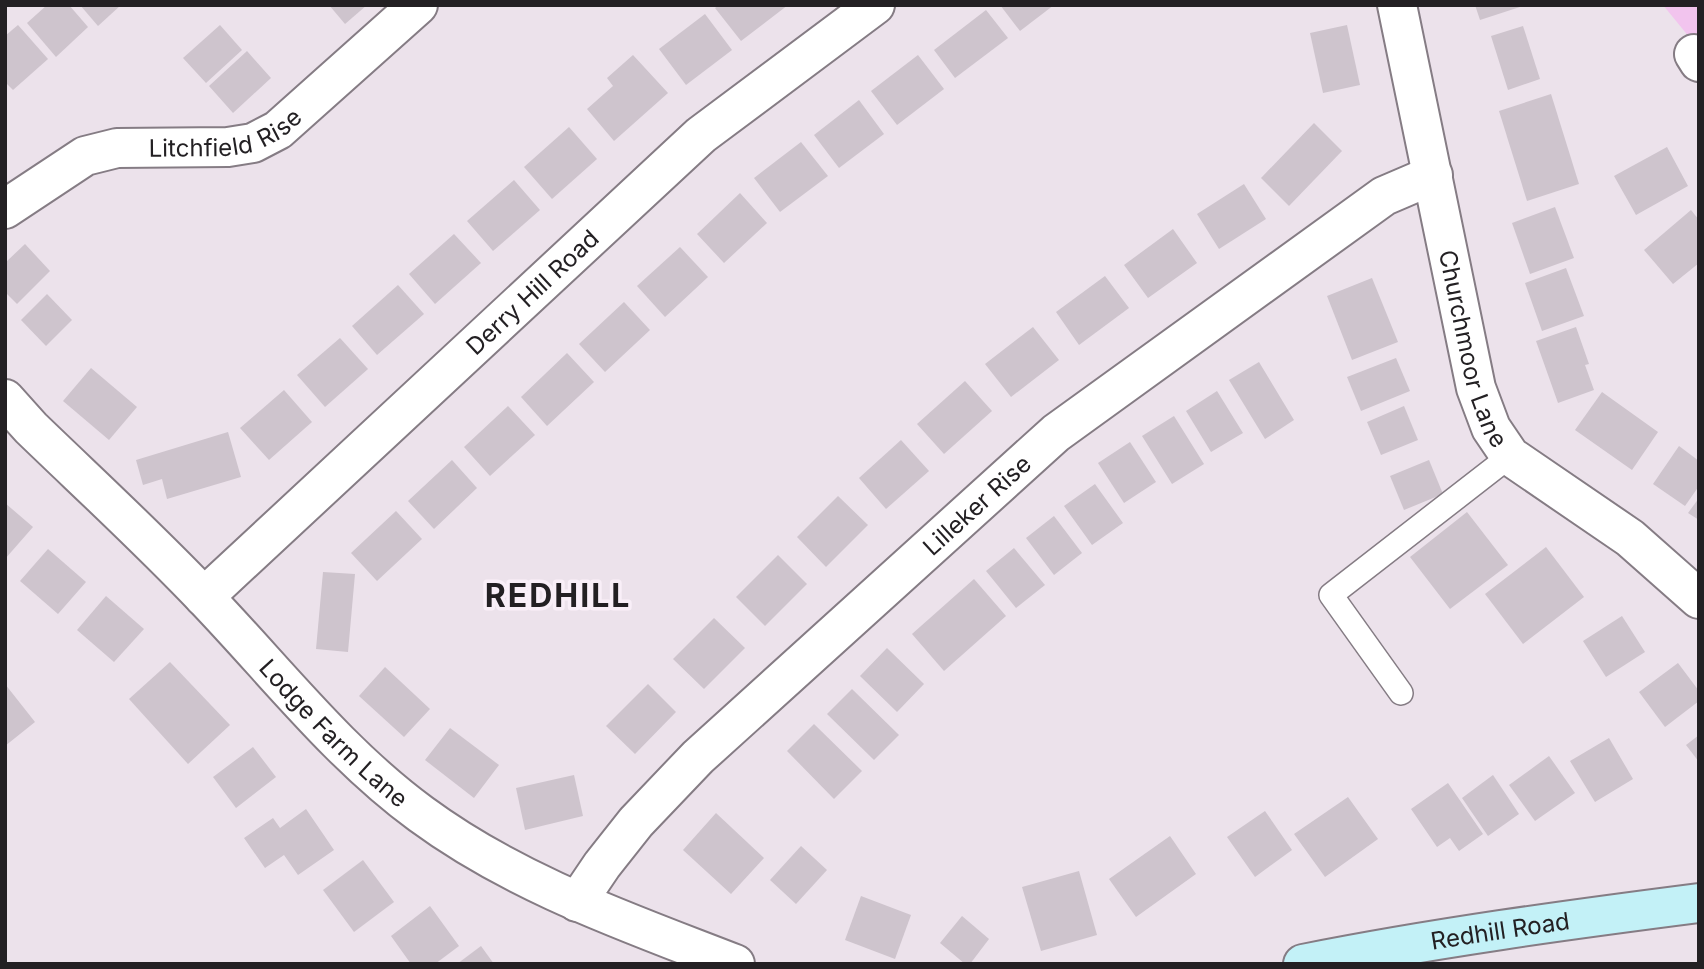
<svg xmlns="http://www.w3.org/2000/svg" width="1704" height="969" font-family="Inter,sans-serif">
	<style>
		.green { fill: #f2c4ee }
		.building { fill: #cec4cd }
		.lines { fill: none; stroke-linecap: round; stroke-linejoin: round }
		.lane-casing { stroke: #857c84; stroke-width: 26 }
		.street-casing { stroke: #857c84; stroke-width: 42 }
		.secondary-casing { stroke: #857c84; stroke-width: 42 }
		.lane { stroke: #fff; stroke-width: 23 }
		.street { stroke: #fff; stroke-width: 38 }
		.secondary { stroke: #c3f1f7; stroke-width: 38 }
		.labels { text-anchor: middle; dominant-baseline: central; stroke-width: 7; stroke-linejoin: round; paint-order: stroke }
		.street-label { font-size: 24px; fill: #232023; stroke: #f9eff8 }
		.district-label { font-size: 32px; font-weight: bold; letter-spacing: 2px; fill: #232023; stroke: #f9eff8 }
	</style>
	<rect width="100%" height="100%" fill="#ece2eb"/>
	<path class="green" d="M1663 5H1699V50V49Z"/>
	<g class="building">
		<path d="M47 5H69L88 27 56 57 27 23Z"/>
		<path d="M80 5H121L98 26Z"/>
		<path d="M329 5H367L345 24Z"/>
		<path d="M719 5H788L741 41 715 8Z"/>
		<path d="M1000 5H1054L1020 31Z"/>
		<path d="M1475 5H1523V6L1480 20Z"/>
		<path d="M986 10 1008 38 955 78 934 50Z"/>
		<path d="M705 14 732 50 686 85 659 49Z"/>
		<path d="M18 25 48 59 13 90 5 82V36Z"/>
		<path d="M220 25 242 50 206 83 183 58Z"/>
		<path d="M1347 25 1360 85 1323 93 1310 33Z"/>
		<path d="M1523 26 1540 79 1508 90 1491 36Z"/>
		<path d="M247 51 271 78 233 113 209 86Z"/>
		<path d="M633 55 668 93 614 141 587 109 613 86 607 78Z"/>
		<path d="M918 55 944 89 897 125 871 91Z"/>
		<path d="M1551 94 1579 184 1527 201 1499 111Z"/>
		<path d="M859 100 884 134 839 168 814 135Z"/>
		<path d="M1314 123 1342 151 1289 206 1261 178Z"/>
		<path d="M569 127 597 159 552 199 524 167Z"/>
		<path d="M801 142 828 176 780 212 754 178Z"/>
		<path d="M1667 147 1688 186 1636 215 1614 176Z"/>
		<path d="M514 180 540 210 493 251 467 221Z"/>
		<path d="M1244 184 1266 219 1219 249 1197 214Z"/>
		<path d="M740 193 767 223 724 263 697 234Z"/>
		<path d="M1555 207 1574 258 1530 274 1512 223Z"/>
		<path d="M1691 210 1699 220V263L1673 284 1644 250Z"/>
		<path d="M1173 229 1197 263 1148 298 1124 265Z"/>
		<path d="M454 234 481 263 435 304 409 274Z"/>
		<path d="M25 244 50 271 17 304 5 292V263Z"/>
		<path d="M680 247 708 277 665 317 637 286Z"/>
		<path d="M1566 268 1584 316 1542 331 1525 283Z"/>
		<path d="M1105 276 1129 308 1079 345 1056 312Z"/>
		<path d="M1372 278 1398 342 1352 360 1327 296Z"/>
		<path d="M398 285 424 314 377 355 352 326Z"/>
		<path d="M47 294 72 320 46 346 21 320Z"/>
		<path d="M624 302 650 330 605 372 579 344Z"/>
		<path d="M1033 327 1059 360 1011 397 985 364Z"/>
		<path d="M1576 327 1589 364 1585 365 1594 390 1558 403 1536 341Z"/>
		<path d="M340 338 368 369 325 407 297 375Z"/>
		<path d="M567 353 594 382 547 426 521 397Z"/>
		<path d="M1396 358 1410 391 1361 411 1347 377Z"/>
		<path d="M1259 362 1294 420 1265 439 1229 380Z"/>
		<path d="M91 368 137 407 109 440 63 401Z"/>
		<path d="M965 381 992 411 944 454 917 424Z"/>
		<path d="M284 390 312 422 269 460 240 428Z"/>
		<path d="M1217 391 1243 433 1211 452 1186 411Z"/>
		<path d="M1602 392 1658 432 1632 470 1575 430Z"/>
		<path d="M508 406 535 435 490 476 464 447Z"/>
		<path d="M1404 406 1418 440 1381 455 1367 422Z"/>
		<path d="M1174 416 1204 464 1172 484 1142 436Z"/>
		<path d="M228 432 241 477 167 499 162 479 143 485 136 460Z"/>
		<path d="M901 440 929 471 886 509 859 478Z"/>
		<path d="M1130 442 1156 482 1124 503 1098 463Z"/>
		<path d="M1679 446 1699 461V486L1685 506 1653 484Z"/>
		<path d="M452 460 477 488 434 529 408 501Z"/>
		<path d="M1429 460 1443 494 1404 510 1390 476Z"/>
		<path d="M1095 484 1123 523 1092 545 1064 506Z"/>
		<path d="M838 496 868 525 826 567 797 537Z"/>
		<path d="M1699 498V520L1688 513Z"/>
		<path d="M5 503 33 527 5 559Z"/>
		<path d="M396 511 422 539 377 581 351 553Z"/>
		<path d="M1467 512 1508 565 1450 609 1410 557Z"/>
		<path d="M1054 516 1082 553 1054 575 1026 538Z"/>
		<path d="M1546 547 1584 597 1523 644 1485 594Z"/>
		<path d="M1014 548 1045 585 1016 608 986 571Z"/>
		<path d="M48 549 86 582 58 614 20 581Z"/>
		<path d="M778 555 807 584 765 626 736 597Z"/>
		<path d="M323 572 355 574 348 652 316 649Z"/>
		<path d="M974 579 1006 616 944 671 912 634Z"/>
		<path d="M106 596 144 629 114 662 77 630Z"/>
		<path d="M1622 616 1645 652 1606 677 1583 641Z"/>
		<path d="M714 618 745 648 704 689 673 659Z"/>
		<path d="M887 648 924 684 897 712 860 676Z"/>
		<path d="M170 662 230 725 188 764 129 699Z"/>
		<path d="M1678 663 1699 691V701L1665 727 1639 692Z"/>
		<path d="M385 667 430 709 404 737 359 696Z"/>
		<path d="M5 684 35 722 5 746Z"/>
		<path d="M648 684 676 712 635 754 606 726Z"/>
		<path d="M852 689 899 735 874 760 827 714Z"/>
		<path d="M814 724 862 771 834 799 787 751Z"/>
		<path d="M450 728 499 765 474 798 425 760Z"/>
		<path d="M1699 735V762L1686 745Z"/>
		<path d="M1609 738 1633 779 1595 802 1570 761Z"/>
		<path d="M253 747 276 777 236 808 213 777Z"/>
		<path d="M1549 756 1575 793 1535 821 1509 785Z"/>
		<path d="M574 775 583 816 525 830 516 788Z"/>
		<path d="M1493 775 1519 814 1488 836 1462 798Z"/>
		<path d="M1448 783 1483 834 1459 851 1450 838 1437 847 1411 809Z"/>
		<path d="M1348 797 1378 839 1325 877 1294 834Z"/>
		<path d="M306 809 334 850 298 875 284 855 265 868 244 838 273 818 280 828Z"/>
		<path d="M1265 811 1292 850 1255 877 1227 837Z"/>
		<path d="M716 813 764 858 731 894 683 850Z"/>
		<path d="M1170 836 1196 874 1136 917 1109 879Z"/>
		<path d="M801 846 827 870 796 904 770 880Z"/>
		<path d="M363 860 394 902 354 932 323 890Z"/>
		<path d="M1079 871 1097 935 1041 951 1022 887Z"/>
		<path d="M861 896 911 915 895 959 845 940Z"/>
		<path d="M430 906 459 946 435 964H411L391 936Z"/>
		<path d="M962 916 989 939 970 964H965L940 943Z"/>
		<path d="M481 946 494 964H457Z"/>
	</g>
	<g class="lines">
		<defs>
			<path id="lane" d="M1401 693 1331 595 1510 456"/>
			<g id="street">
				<path id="s1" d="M1397 5 1476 388 1491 428 1510 456 1630 538 1699 599"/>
				<path d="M1694 54 1699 62"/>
				<path id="s2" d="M5 209 85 156 117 148 228 147 253 143 278 130 418 5"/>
				<path id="s3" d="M5 399 31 428C89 484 149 539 205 598 275 671 339 754 421 814 516 884 627 922 735 964"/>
				<path id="s4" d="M204 597 701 135 875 5"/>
				<path id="s5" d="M577 902 602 865 636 822 698 757 1056 433 1384 196 1433 175"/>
			</g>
			<g id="secondary">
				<path id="s6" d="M1303 964C1434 938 1566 920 1699 903"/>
			</g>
		</defs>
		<use href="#lane" class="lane-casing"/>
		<use href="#street" class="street-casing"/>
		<use href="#secondary" class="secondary-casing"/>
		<use href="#lane" class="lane"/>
		<use href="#street" class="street"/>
		<use href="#secondary" class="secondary"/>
	</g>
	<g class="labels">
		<g class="street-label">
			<text stroke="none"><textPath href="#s2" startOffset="240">Litchfield Rise</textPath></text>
			<text stroke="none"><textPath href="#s4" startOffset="448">Derry Hill Road</textPath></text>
			<text stroke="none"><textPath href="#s1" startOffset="352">Churchmoor Lane</textPath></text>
			<text stroke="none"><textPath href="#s5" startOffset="565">Lilleker Rise</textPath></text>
			<text stroke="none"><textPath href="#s3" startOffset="469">Lodge Farm Lane</textPath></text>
			<text stroke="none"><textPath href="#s6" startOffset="200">Redhill Road</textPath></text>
		</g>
		<g class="district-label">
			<text x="558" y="595">REDHILL</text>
		</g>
	</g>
	<rect width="1704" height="969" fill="none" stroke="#232023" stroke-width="14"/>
</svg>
